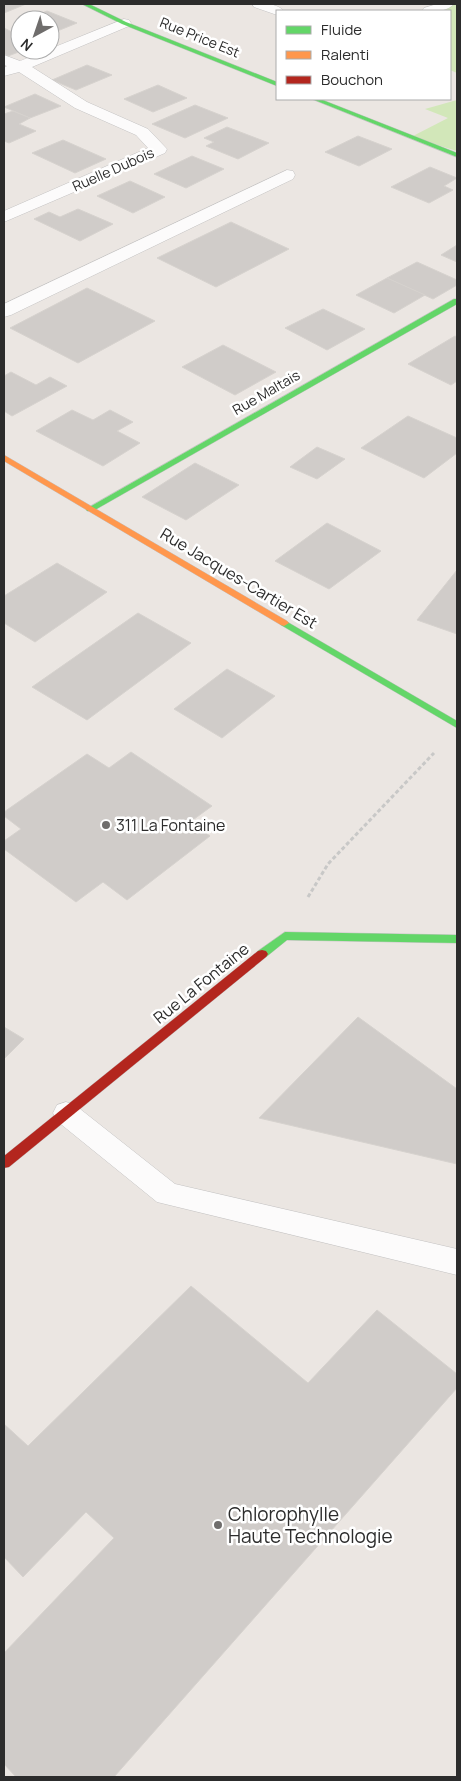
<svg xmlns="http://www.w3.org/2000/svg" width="461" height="1781" font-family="Manrope,sans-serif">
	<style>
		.green { fill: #d2e7b9 }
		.building { fill: #d0ccc9; stroke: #d6d2ce }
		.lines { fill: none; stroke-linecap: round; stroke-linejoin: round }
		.lane-casing { stroke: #c4c3c3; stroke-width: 1 }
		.street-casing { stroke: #c4c3c3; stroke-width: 1 }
		.fast-casing { stroke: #c4c3c3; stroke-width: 1 }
		.slow-casing { stroke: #c4c3c3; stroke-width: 1 }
		.jam-casing { stroke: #c4c3c3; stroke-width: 1 }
		.path { stroke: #c8c8c7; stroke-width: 3; stroke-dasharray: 4 2.5; stroke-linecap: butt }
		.lane { fill: #fcfbfb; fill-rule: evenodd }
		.street { fill: #fcfbfb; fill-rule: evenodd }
		.fast { fill: #63d668; fill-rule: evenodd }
		.slow { fill: #ff974d; fill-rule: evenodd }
		.jam { fill: #b3261e; fill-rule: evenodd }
		.poi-dot { fill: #6f6d6c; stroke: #fff; stroke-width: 2 }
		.labels { text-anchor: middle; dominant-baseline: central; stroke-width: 5; stroke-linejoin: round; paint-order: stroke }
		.far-street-label { font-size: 14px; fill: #2c2c2c; stroke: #fff }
		.street-label { font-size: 16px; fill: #2c2c2c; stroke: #fff }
		.poi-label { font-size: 16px; fill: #2c2c2c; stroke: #fff; text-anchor: start }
		.near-poi-label { font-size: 19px; fill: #2c2c2c; stroke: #fff; text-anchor: start }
	</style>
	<rect width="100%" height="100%" fill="#ebe6e2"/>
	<g class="green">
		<path d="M448 4H457V73L450 70V11H433Z"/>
		<path d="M457 100V151L411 137 448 118 425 109Z"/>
	</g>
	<g class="building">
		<path d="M4 4H26L4 13Z"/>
		<path d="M47 11 77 23 50 34V20H25Z"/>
		<path d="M4 28 20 36V50H24L8 56 4 54Z"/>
		<path d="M87 65 112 75 76 90 52 80Z"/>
		<path d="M158 85 187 98 153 112 124 99Z"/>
		<path d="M35 94 61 106 30 118 4 107Z"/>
		<path d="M195 105 228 118 185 138 152 124Z"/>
		<path d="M13 111 30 118 19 124 36 131 9 143 4 141V114Z"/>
		<path d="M227 127 269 143 238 159 206 146 214 142 204 138Z"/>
		<path d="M358 136 392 149 359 166 325 152Z"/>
		<path d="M63 140 106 159 75 173 32 153Z"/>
		<path d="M192 156 224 169 186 188 154 174Z"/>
		<path d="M430 167 457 178 444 186 453 190 429 203 391 187Z"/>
		<path d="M130 181 165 197 133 213 97 196Z"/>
		<path d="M78 209 113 224 80 241 34 219 49 212 60 217Z"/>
		<path d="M231 222 289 249 216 287 157 258Z"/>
		<path d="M457 245V262L441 255Z"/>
		<path d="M417 262 457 280V285L433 299 387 278Z"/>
		<path d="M387 278 425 295 394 313 356 295Z"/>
		<path d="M87 288 155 321 78 363 10 328Z"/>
		<path d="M323 309 365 329 327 350 285 328Z"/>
		<path d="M455 336 457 337V381L451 385 408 364Z"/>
		<path d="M223 345 276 372 235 395 182 367Z"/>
		<path d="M11 372 36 385 50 377 67 386 12 416 4 411V376Z"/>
		<path d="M72 410 93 420 110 410 133 422 117 431 140 443 103 466 36 431Z"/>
		<path d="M408 416 457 438V453L424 478 361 448Z"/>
		<path d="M317 447 345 459 317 479 290 467Z"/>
		<path d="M195 463 239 485 186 520 142 497Z"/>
		<path d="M327 523 381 551 329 589 275 561Z"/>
		<path d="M57 563 107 592 35 642 4 623V596Z"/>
		<path d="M457 570V634L417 620Z"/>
		<path d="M138 613 191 643 87 720 32 687Z"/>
		<path d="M227 669 275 696 222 738 174 709Z"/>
		<path d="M131 752 212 806 190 822 210 836 127 900 103 882 76 902 4 849V841L21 829 4 816V812L87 754 109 768Z"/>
		<path d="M358 1017 457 1089V1164L259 1118Z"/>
		<path d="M4 1027 24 1039 4 1059Z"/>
		<path d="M191 1286 308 1383 377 1310 457 1374V1388L114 1777H16L4 1764V1653L114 1538 86 1512 23 1577 4 1557V1424L28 1446Z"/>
	</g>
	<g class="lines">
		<defs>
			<g id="lane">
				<path d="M252 4C263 3 276 3 284 11H277V15L254 7Z"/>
				<path d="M437 4H454C446 12 433 12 422 11L424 8Z"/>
				<path d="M66 1102 75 1105 175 1184 457 1249V1275L157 1202 57 1121 53 1113 57 1105Z"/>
			</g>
			<g id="street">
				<path d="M124 19 129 20 131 23 129 26 32 67 87 102 148 129 167 149 165 153 4 222V211L148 148 136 135 75 108 19 72 4 76V68L7 66 4 65V55L20 61Z"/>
				<path d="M287 170 293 171 295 175 293 179 11 315 4 317V304Z"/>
			</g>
			<g id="fast">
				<path d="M82 4H89L126 22 277 82V86L122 24Z"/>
				<path d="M312 99H320L457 153V157Z"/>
				<path d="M454 299H457V304L93 511H87L86 509Z"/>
				<path d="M284 620 457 721V728L281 625 279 623Z"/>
				<path d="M285 932 457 935V943L287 940 266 957H258L256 954 258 951Z"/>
			</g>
			<path id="slow" d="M4 455 287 621 289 623 284 626 281 625 4 461Z"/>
			<path id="jam" d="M262 950 266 951 268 954 266 957 9 1167 4 1168V1156L258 951Z"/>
		</defs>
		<use href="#lane" class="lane-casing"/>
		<use href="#street" class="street-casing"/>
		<use href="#fast" class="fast-casing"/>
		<use href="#slow" class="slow-casing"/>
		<use href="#jam" class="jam-casing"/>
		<path class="path" d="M308 897 328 864 434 753"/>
		<use href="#lane" class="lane"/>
		<use href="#street" class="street"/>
		<use href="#fast" class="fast"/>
		<use href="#slow" class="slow"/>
		<use href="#jam" class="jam"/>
	</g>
	<g class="poi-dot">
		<circle cx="106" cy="825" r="5"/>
		<circle cx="218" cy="1525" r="5"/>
	</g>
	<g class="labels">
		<g class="far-street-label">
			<text transform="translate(200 37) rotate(22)">Rue Price Est</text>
			<text transform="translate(113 169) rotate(-24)">Ruelle Dubois</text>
			<text transform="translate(266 392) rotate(-30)">Rue Maltais</text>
		</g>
		<g class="street-label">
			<text transform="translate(239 578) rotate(31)">Rue Jacques-Cartier Est</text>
			<text transform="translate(201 983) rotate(-39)">Rue La Fontaine</text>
		</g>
		<g class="poi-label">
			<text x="116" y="825">311 La Fontaine</text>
		</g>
		<g class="near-poi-label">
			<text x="228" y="1514">Chlorophylle<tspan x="228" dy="22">Haute Technologie</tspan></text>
		</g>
	</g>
	<rect width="461" height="1781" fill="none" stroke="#2c2c2c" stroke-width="10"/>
	<rect x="276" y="10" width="175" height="90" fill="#ffffff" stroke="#ababab"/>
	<rect x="286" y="26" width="25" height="8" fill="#63d668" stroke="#ababab"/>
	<text x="321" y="35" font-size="15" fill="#2c2c2c">Fluide</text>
	<rect x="286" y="51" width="25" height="8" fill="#ff974d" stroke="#ababab"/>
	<text x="321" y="60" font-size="15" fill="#2c2c2c">Ralenti</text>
	<rect x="286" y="76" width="25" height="8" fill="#b3261e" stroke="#ababab"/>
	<text x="321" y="85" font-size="15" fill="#2c2c2c">Bouchon</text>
	<g transform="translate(35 35) rotate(220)"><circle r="24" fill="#ffffff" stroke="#ababab"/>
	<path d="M0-4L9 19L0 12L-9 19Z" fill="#6f6d6c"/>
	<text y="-8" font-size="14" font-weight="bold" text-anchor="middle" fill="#2c2c2c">N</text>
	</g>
</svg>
